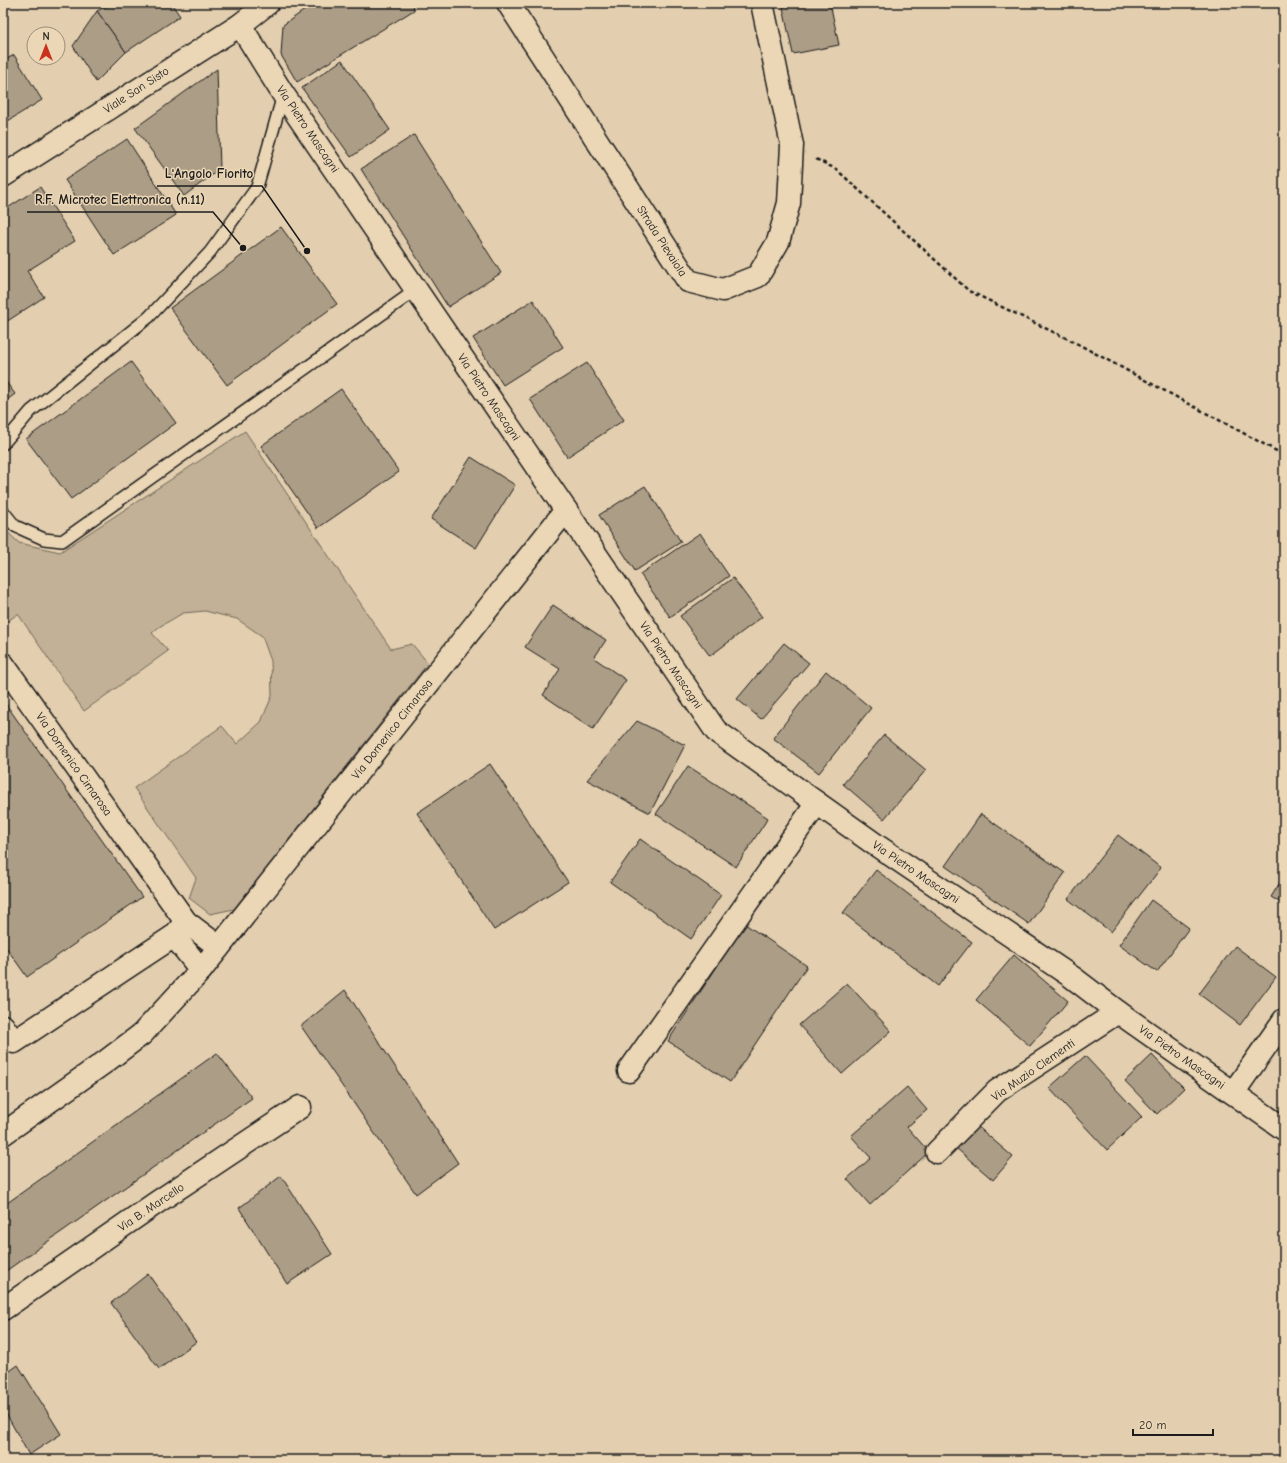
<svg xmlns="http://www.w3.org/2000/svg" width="1287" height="1463" font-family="'Comic Neue',sans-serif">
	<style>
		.green { fill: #c2b196; stroke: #6f6659 }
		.building { fill: #ac9d86; stroke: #1c1c1c }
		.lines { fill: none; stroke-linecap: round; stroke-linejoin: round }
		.lane-casing { stroke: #1c1c1c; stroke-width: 14 }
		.street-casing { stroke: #1c1c1c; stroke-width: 25 }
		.secondary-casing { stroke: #1c1c1c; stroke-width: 25 }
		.path { stroke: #1c1c1c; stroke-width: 2.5; stroke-dasharray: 4 3; stroke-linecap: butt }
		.lane { stroke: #ebd6b5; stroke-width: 11 }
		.street { stroke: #ebd6b5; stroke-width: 22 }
		.secondary { stroke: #ebd6b5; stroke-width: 22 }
		.labels { text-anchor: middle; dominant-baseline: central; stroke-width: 3; stroke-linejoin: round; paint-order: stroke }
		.street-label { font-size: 12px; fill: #1c1c1c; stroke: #ebd6b5 }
		.leader { fill: none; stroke: #1c1c1c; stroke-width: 1.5 }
		.callout-dot { fill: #1c1c1c; stroke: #ebd6b5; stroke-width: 1.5 }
		.callout-label { font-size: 13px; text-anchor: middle; font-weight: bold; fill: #1c1c1c; stroke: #ebd6b5; stroke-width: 3; stroke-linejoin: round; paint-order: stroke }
	</style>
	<rect width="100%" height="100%" fill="#e3cfaf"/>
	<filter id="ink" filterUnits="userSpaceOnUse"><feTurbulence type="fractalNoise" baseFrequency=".025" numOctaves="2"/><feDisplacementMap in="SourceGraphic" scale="8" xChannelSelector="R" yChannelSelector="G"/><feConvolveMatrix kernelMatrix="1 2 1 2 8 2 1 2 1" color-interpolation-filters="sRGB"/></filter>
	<g filter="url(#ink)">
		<path class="green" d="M245 431 391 649 412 644 428 663 234 909 210 914 189 898 196 878 134 788 222 726 237 744 261 722 272 696 271 661 262 636 237 619 205 611 183 613 159 627 152 633 168 651 84 711 18 614 3 624V528L19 543 60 552Z"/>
		<g class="building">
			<path d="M110 3H171L180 16 126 52 97 11 111 4Z"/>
			<path d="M315 3H413L414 10 297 82 281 55 283 25Z"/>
			<path d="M782 3H830L839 45 793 54Z"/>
			<path d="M97 11 126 52 96 82 73 46Z"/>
			<path d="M14 55 42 100 3 124V61Z"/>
			<path d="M342 60 390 130 351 157 302 88Z"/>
			<path d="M217 69 220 169 184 196 135 128Z"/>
			<path d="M414 135 501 273 448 307 361 169Z"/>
			<path d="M127 139 176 215 114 255 65 180Z"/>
			<path d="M40 187 75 241 27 271 44 297 3 324V211Z"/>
			<path d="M281 227 337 304 227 385 170 308Z"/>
			<path d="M533 300 563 347 503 385 473 338Z"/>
			<path d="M131 362 176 423 71 499 26 439Z"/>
			<path d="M587 363 624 420 567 457 530 399Z"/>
			<path d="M3 378 15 394 3 403Z"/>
			<path d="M341 389 399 472 318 528 261 446Z"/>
			<path d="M471 457 515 485 476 548 431 519Z"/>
			<path d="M645 486 681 542 635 571 599 515Z"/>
			<path d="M700 533 729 576 670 617 640 574Z"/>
			<path d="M733 578 762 617 710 656 680 616Z"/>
			<path d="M553 605 606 640 594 658 626 680 593 729 543 695 560 669 525 647Z"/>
			<path d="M784 643 809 663 761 719 737 699Z"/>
			<path d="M826 671 871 708 819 773 773 738Z"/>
			<path d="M3 700 142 897 27 977 3 943Z"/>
			<path d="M637 721 685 745 650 813 587 780Z"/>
			<path d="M884 735 926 770 884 819 843 784Z"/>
			<path d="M490 764 568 882 494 930 417 813Z"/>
			<path d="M688 766 768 818 736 867 656 814Z"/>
			<path d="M981 814 1065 873 1029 924 945 866Z"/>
			<path d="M1118 835 1161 868 1111 932 1068 899Z"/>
			<path d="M640 839 721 895 691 939 610 882Z"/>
			<path d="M876 870 972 942 938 986 843 913Z"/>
			<path d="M1284 876V905L1271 897Z"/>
			<path d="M1151 900 1189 928 1157 972 1119 945Z"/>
			<path d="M745 924 807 966 730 1082 668 1041Z"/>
			<path d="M1235 946 1276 977 1240 1025 1199 994Z"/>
			<path d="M1014 955 1068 1001 1030 1046 976 1000Z"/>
			<path d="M847 983 891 1031 842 1074 799 1025Z"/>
			<path d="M345 990 458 1163 416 1194 301 1026Z"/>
			<path d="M217 1053 252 1098 3 1273V1206Z"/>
			<path d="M1152 1055 1184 1088 1157 1114 1125 1081Z"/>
			<path d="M1085 1056 1142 1117 1107 1150 1049 1088Z"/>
			<path d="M907 1087 927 1110 907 1127 929 1152 870 1205 847 1179 871 1158 851 1136Z"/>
			<path d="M976 1125 1013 1157 993 1180 956 1148Z"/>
			<path d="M281 1176 332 1254 287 1284 239 1208Z"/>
			<path d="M148 1274 196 1342 159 1369 111 1303Z"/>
			<path d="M18 1365 61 1434 29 1455 3 1408V1376Z"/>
		</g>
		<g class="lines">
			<defs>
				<g id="lane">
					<path d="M3 444 31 411 149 317 210 252 257 187 283 95"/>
					<path d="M3 511 15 526 44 539 62 541 416 290"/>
				</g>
				<g id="street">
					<path d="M508 3 688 281 723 290 758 276 778 242 789 203 792 145 762 3"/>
					<path d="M240 25 283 94 716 731 876 845 1072 977 1118 1012 1284 1129"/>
					<path d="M3 664 186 922 219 947"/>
					<path d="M174 936 201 970"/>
					<path d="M3 1026 14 1042 174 936 186 922"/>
					<path d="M629 1071 817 803"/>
					<path d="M1233 1093 1284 1020"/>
					<path d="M3 1134 105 1062 142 1034 201 970 566 510"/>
					<path d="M937 1152 997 1091 1118 1012"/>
					<path d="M3 1309 156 1203 300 1107"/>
				</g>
				<path id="secondary" d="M3 176 240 25 268 3"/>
			</defs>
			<use href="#lane" class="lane-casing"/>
			<use href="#street" class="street-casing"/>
			<use href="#secondary" class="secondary-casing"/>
			<path class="path" d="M816 159 836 169 969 291 1076 343 1284 455"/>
			<use href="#lane" class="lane"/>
			<use href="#street" class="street"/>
			<use href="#secondary" class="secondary"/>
		</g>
	</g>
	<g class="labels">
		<g class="street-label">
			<text transform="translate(136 90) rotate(-33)">Viale San Sisto</text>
			<text transform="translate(308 129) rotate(56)">Via Pietro Mascagni</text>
			<text transform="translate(662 241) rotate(57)">Strada Pievaiola</text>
			<text transform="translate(489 397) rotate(56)">Via Pietro Mascagni</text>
			<text transform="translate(671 665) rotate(56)">Via Pietro Mascagni</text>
			<text transform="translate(392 729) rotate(-52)">Via Domenico Cimarosa</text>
			<text transform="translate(74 764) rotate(55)">Via Domenico Cimarosa</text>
			<text transform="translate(916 872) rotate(34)">Via Pietro Mascagni</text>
			<text transform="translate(1182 1057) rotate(35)">Via Pietro Mascagni</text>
			<text transform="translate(1033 1070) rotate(-35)">Via Muzio Clementi</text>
			<text transform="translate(151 1207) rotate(-34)">Via B. Marcello</text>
		</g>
	</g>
	<path class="leader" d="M307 251L262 186H157M243 248L213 212H27"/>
	<g class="callout-dot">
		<circle cx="307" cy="251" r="4"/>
		<circle cx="243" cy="248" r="4"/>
	</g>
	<g class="callout-label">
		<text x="209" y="178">L'Angolo Fiorito</text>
		<text x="120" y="204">R.F. Microtec Elettronica (n.11)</text>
	</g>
	<rect width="1287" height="1463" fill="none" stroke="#ebd6b5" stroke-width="16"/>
	<rect x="8" y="8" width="1271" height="1447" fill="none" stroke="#1c1c1c" stroke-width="1.5" filter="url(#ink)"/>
	<g transform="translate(46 46)"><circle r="19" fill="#ebd6b5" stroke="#988c78"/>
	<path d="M0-3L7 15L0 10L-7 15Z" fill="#c8321e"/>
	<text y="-6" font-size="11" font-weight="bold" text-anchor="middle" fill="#1c1c1c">N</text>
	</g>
	<path d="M1133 1429v6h80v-6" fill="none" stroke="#1c1c1c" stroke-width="2"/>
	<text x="1139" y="1429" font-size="12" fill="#1c1c1c" stroke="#ebd6b5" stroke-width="3" paint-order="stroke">20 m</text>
</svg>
